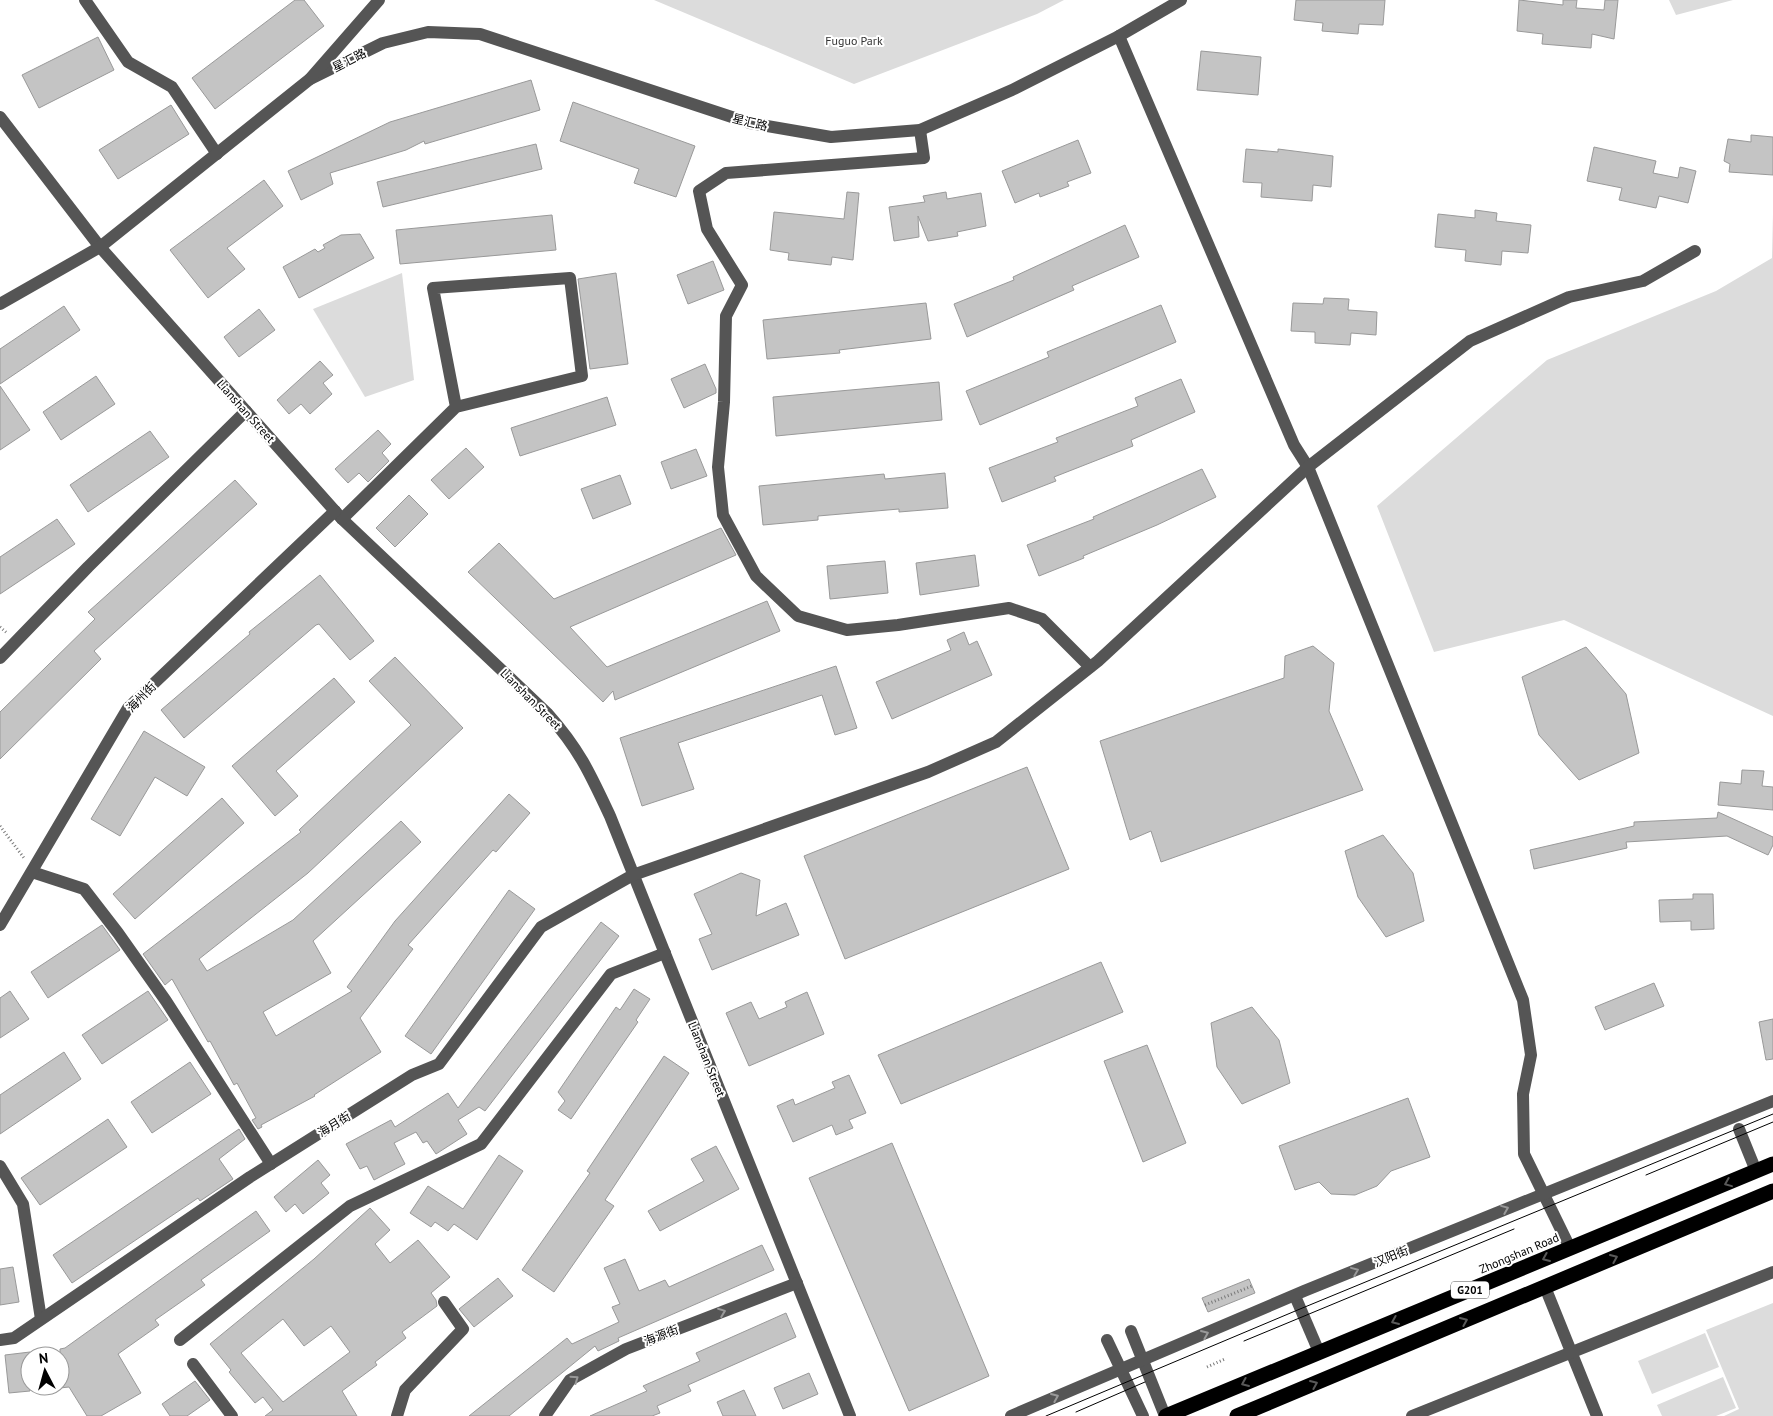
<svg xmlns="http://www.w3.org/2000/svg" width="1773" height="1416" font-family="'PT Sans','Noto Sans SC',sans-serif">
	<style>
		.green { fill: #dcdcdc }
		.building { fill: #c4c4c4; stroke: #999; fill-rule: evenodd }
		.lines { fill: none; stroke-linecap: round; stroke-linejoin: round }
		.path { stroke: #777; stroke-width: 3; stroke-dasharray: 1 2.5; stroke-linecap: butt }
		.minor { stroke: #555; stroke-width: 12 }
		.highway { stroke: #000; stroke-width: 15 }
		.tram { stroke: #000; stroke-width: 1 }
		.oneway { stroke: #595959 }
		.oneway2 { stroke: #999 }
		.labels { text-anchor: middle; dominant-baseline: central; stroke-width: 4; stroke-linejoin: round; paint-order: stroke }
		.shield { fill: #fff; stroke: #4c4c4c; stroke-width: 1 }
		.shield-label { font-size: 11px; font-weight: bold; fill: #000 }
		.park-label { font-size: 12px; fill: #333; stroke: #fff }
		.street-label { font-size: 12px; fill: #000; stroke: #fff }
	</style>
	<rect width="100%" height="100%" fill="#fff"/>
	<g class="green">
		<path d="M654 0H1064L1037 14 854 84Z"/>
		<path d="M1669 0H1733L1676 15Z"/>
		<path d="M1773 214V716L1564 620 1434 652 1377 506 1547 360 1716 291 1772 258Z"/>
		<path d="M402 273 414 380 365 397 313 309Z"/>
		<path d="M1773 1303V1416H1724L1739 1409 1706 1330Z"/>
		<path d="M1705 1333 1719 1367 1652 1394 1638 1361Z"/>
		<path d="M1723 1377 1736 1408 1716 1416H1662L1657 1405Z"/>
	</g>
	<g class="building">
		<path d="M295 0H304L324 26 215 109 192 78Z"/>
		<path d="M1296 0H1385L1383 25 1359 24 1358 34 1322 31 1323 23 1294 20Z"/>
		<path d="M1519 0 1563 5V0H1577L1576 8 1604 10 1605 0H1618L1614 39 1592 34 1591 48 1542 44 1543 34 1517 31Z"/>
		<path d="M98 37 114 70 39 108 22 75Z"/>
		<path d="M1201 51 1261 57 1258 95 1197 90Z"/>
		<path d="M531 80 540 110 425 144 424 141 406 150 330 173 333 184 301 200 288 171 390 122Z"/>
		<path d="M573 102 695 146 676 197 634 183 639 169 560 141Z"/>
		<path d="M171 105 189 134 118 179 99 150Z"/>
		<path d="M1751 135 1773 137V175L1729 172 1730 164 1724 161 1728 139 1751 142Z"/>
		<path d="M1078 140 1091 173 1067 182 1069 186 1040 197 1039 193 1015 203 1002 171Z"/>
		<path d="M536 144 542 169 383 207 377 182Z"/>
		<path d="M1594 147 1656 161 1653 173 1678 178 1680 167 1696 171 1688 203 1659 196 1656 208 1619 200 1622 188 1587 181Z"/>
		<path d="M1246 149 1278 152V149L1333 156 1331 187 1313 185 1312 201 1261 197 1262 183 1243 182Z"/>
		<path d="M264 180 283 206 227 248 245 269 208 298 170 250Z"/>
		<path d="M847 192 859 193 853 260 832 257 831 265 788 260 789 253 770 250 774 212 844 219Z"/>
		<path d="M946 192 947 199 981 193 986 226 957 232 958 236 928 241 918 216 919 237 894 241 889 207 925 202 923 196Z"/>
		<path d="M1475 210 1497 213 1496 221 1531 225 1528 253 1502 251 1501 265 1465 261 1466 250 1435 247 1438 214 1475 218Z"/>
		<path d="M552 215 556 250 400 264 396 230Z"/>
		<path d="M1125 225 1139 257 1072 286 1074 290 967 337 954 304 1014 280 1013 277Z"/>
		<path d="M360 234 374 258 299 298 283 267 315 249 318 252 325 248 323 245 341 235Z"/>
		<path d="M713 261 724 290 688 304 677 275Z"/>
		<path d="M616 273 628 364 590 369 578 279Z"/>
		<path d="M1324 298 1349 299 1348 310 1377 312 1376 335 1351 333 1350 345 1315 343V332L1291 331 1293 303 1323 304Z"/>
		<path d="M926 303 931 339 839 350 840 353 767 359 763 320Z"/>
		<path d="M1161 305 1176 342 980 425 966 391 1049 357 1047 352Z"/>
		<path d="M64 306 80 330 0 384V349Z"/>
		<path d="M259 309 275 330 239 357 224 337Z"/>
		<path d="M320 361 333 375 323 383 332 394 310 414 301 404 289 414 277 400Z"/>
		<path d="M705 364 716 389V393L684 408 671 379Z"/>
		<path d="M96 376 115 404 61 440 43 412Z"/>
		<path d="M1181 379 1195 412 1131 440 1133 446 1054 477 1056 481 1002 502 989 468 1058 442 1056 438 1138 406 1135 398Z"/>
		<path d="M939 382 942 420 776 436 773 397Z"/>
		<path d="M0 386 30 430 0 450Z"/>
		<path d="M607 397 616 425 520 456 511 428Z"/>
		<path d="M378 430 391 444 382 453 389 461 368 482 359 473 348 483 335 469Z"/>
		<path d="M150 431 169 457 88 512 70 485Z"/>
		<path d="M466 448 484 467 449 499 431 480Z"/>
		<path d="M696 449 707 476 671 489 661 462Z"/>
		<path d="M1202 469 1216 497 1157 525 1083 556 1084 558 1039 576 1027 545 1094 519 1093 517Z"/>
		<path d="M945 473 948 508 899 512V509L818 516V520L763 525 759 486 884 474 885 479Z"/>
		<path d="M620 475 631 504 593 519 581 489Z"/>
		<path d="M235 480 257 504 94 651 101 659 0 759V712L95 619 88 612Z"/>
		<path d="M409 495 428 514 395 547 376 528Z"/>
		<path d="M57 519 75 544 0 594V557Z"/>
		<path d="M721 528 736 555 570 627 607 667 767 601 780 631 615 700 613 691 603 702 468 572 499 543 554 599Z"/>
		<path d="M975 555 979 586 920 595 916 563Z"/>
		<path d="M885 561 888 593 830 599 827 566Z"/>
		<path d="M320 575 374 641 350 660 319 624 316 625 184 738 161 710 250 634 249 632Z"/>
		<path d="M964 632 969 645 977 641 992 675 892 719 876 682 951 650 947 640Z"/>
		<path d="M1313 646 1334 663 1329 711 1363 790 1161 862 1151 831 1130 840 1100 741 1284 678 1285 656Z"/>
		<path d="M1586 647 1626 694 1639 753 1579 780 1539 735 1522 677Z"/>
		<path d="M395 657 463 728 308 873 199 959 207 971 293 920 401 821 421 842 313 941 331 973 263 1012 276 1036 352 991 347 987 395 921 509 794 530 813 496 852 493 850 408 945 413 949 360 1018 381 1052 314 1095 315 1096 261 1125 262 1127 258 1129 252 1120 256 1118 237 1083 234 1085 210 1041 208 1042 172 979 165 985 143 954 301 832 299 830 411 725 369 681Z"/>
		<path d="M836 666 857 728 835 735 822 695 678 743 694 789 642 806 620 738Z"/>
		<path d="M334 678 355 702 276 771 298 796 275 816 232 766Z"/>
		<path d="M144 731 205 767 187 796 155 777 120 836 91 819Z"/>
		<path d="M1027 767 1069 869 845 959 804 856Z"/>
		<path d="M1742 770 1764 771 1762 786 1773 787V810L1718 805 1720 782 1741 784Z"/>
		<path d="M222 798 244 823 135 919 113 894Z"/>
		<path d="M1718 812 1773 837V845L1768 855 1727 836 1626 842 1627 848 1534 869 1530 850 1634 826V822L1717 818Z"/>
		<path d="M1383 835 1413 873 1424 921 1386 937 1358 897 1345 851Z"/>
		<path d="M741 873 760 880 756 916 786 903 799 935 712 970 699 939 712 934 694 894Z"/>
		<path d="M509 890 535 909 431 1054 405 1036Z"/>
		<path d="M1693 894H1713L1714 929 1691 930V921L1660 922 1659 900 1693 899Z"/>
		<path d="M601 922 619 936 485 1111 479 1107 458 1120 467 1134 436 1154 427 1141 423 1143 416 1132 394 1143 405 1164 374 1180 367 1166 360 1169 346 1144 391 1120 395 1127 448 1093 458 1108Z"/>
		<path d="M102 925 120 950 48 998 31 972Z"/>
		<path d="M1101 962 1123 1012 901 1104 878 1055Z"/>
		<path d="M1654 983 1664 1006 1605 1030 1595 1007Z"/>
		<path d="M634 989 650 999 636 1020 638 1022 571 1119 558 1110 565 1101 558 1092 616 1007 620 1010Z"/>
		<path d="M10 991 29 1019 0 1038V998Z"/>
		<path d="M148 991 168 1020 102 1064 82 1035Z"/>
		<path d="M807 992 824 1034 749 1066 726 1013 751 1002 759 1019 787 1007 785 1002Z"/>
		<path d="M1252 1007 1279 1040 1290 1083 1242 1104 1217 1067 1211 1023Z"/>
		<path d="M1773 1019V1059L1766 1060 1759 1022Z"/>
		<path d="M1147 1045 1186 1143 1143 1162 1104 1061Z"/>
		<path d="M64 1052 81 1079 0 1134V1095Z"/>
		<path d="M664 1056 689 1073 605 1200 614 1206 554 1292 522 1270 590 1173 587 1171Z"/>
		<path d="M190 1062 211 1094 152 1133 131 1102Z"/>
		<path d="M849 1075 866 1113 849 1120 853 1128 836 1135 832 1125 793 1142 777 1106 793 1099 795 1105 835 1088 832 1082Z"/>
		<path d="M1408 1098 1430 1157 1391 1171 1377 1186 1355 1195 1331 1194 1319 1182 1295 1190 1279 1146Z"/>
		<path d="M108 1119 127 1147 40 1205 21 1178Z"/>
		<path d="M239 1129 245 1139 219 1159 233 1179 200 1201 198 1198 72 1283 53 1255Z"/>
		<path d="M892 1143 989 1376 909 1411 809 1178Z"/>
		<path d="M716 1146 739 1189 660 1231 648 1211 704 1181 691 1159Z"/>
		<path d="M499 1155 523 1171 477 1240 454 1224 448 1231 435 1222 431 1227 410 1213 428 1186 463 1209Z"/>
		<path d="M318 1160 330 1175 321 1183 329 1193 303 1214 295 1204 286 1212 274 1197Z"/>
		<path d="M370 1208 390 1230 375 1244 390 1263 418 1240 450 1277 431 1293 436 1300 437 1306 402 1332 406 1338 375 1362 377 1365 342 1391 357 1416H265L273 1410 263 1397 255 1403 229 1372 231 1370 210 1344 314 1259ZM283 1319 304 1346 331 1326 350 1352 283 1402 241 1353Z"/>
		<path d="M256 1211 270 1231 201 1280 205 1285 155 1320 159 1325 118 1354 141 1393 101 1416H87L69 1387 60 1388V1349L65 1348Z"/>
		<path d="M762 1245 774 1270 618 1338 619 1341 598 1351 595 1346 509 1416H469L567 1338 572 1344 619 1322 612 1307 620 1304 604 1268 625 1259 639 1291 665 1280 669 1287Z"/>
		<path d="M13 1267 19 1302 0 1305V1269Z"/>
		<path d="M498 1278 513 1296 474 1327 459 1309Z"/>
		<path d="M1249 1279 1255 1293 1208 1312 1202 1298Z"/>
		<path d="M786 1313 796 1337 688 1385 691 1391 657 1406 660 1413 652 1416H590L647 1391 643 1386 700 1361 696 1353Z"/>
		<path d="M30 1352V1391L9 1393 5 1355Z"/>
		<path d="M809 1373 818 1394 783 1409 774 1388Z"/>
		<path d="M195 1381 210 1400 187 1416H170L162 1404Z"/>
		<path d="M744 1390 756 1416H723L717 1402Z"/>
	</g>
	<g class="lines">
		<g class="path">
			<path d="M0 627 7 633"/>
			<path d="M0 826 24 858"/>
			<path d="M1205 1305 1252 1286"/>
			<path d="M1207 1367 1225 1359"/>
		</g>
		<g class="minor">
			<path d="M85 0 128 62 172 87 217 154"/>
			<path d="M1119 36 1294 445 1308 467 1523 1000 1531 1055 1523 1094 1524 1154 1570 1248"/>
			<path d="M310 79 383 43 428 32 480 34 750 123 831 137 920 130 1012 90 1119 36 1181 0"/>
			<path d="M0 117 100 247 342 519 547 713C579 749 590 773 610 816L850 1416"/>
			<path d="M920 130 924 158 726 173 699 191 707 229 742 285 726 316 724 402 718 467 723 515 756 576 798 616 847 630 898 625 1009 608 1042 619 1090 667"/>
			<path d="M0 304 100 247 310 79 379 0"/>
			<path d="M342 519 456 407 582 376 570 278 433 288 456 407"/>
			<path d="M0 658 88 567 246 411"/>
			<path d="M35 873 84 889 118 933 166 1001 271 1164"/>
			<path d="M0 925 128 708 335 511"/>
			<path d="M1739 1129 1756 1171"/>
			<path d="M0 1166 23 1204 41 1319"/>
			<path d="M1545 1287 1597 1416"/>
			<path d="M1295 1296 1319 1352"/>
			<path d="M1131 1331 1165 1416"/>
			<path d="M0 1340 14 1338 250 1177 412 1075 439 1064 541 927 633 875 928 772 996 742 1098 661 1308 467 1470 341 1569 297 1643 281 1695 251"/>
			<path d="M180 1340 350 1206 481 1144 611 974 665 953"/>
			<path d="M1107 1340 1143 1416"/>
			<path d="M193 1364 232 1416"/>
			<path d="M397 1416 405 1390 463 1329 444 1302"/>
			<path d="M545 1416 570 1380 626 1349 797 1283"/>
			<path d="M1011 1416 1304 1291 1773 1101"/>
			<path d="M1412 1416 1773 1272"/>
		</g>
		<g class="highway">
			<path d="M1166 1416 1773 1164"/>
			<path d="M1237 1416 1773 1191"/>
		</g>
		<g class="tram">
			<path d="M1646 1175 1773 1122"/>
			<path d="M1244 1341 1514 1229"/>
			<path d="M1076 1412 1145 1382"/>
			<path d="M1046 1416 1300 1309 1773 1114"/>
		</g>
	</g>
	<defs><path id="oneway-chevron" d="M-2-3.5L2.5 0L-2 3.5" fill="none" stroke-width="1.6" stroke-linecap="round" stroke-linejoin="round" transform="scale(1.25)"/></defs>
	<g class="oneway">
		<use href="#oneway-chevron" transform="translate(1728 1183) rotate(158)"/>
		<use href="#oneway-chevron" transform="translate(1546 1258) rotate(157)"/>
		<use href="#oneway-chevron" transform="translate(1614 1258) rotate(-23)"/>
		<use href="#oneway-chevron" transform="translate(1395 1321) rotate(157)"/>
		<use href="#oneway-chevron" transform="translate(1464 1321) rotate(-23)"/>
		<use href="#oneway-chevron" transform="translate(1245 1383) rotate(157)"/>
		<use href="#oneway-chevron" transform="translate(1314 1384) rotate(-23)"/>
	</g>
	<g class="oneway2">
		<use href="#oneway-chevron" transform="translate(1505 1209) rotate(-22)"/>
		<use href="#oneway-chevron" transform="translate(1355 1271) rotate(-22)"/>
		<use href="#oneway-chevron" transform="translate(722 1312) rotate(-21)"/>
		<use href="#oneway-chevron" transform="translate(1205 1334) rotate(-23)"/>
		<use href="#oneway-chevron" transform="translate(575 1379) rotate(-35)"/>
		<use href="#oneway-chevron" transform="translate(1055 1397) rotate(-23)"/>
	</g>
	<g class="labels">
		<rect class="shield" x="1451" y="1281.5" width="38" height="17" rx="4"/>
		<g class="shield-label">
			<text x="1470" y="1290">G201</text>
		</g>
		<g class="park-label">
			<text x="854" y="40">Fuguo Park</text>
		</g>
		<g class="street-label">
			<text transform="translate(349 60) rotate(-27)">星汇路</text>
			<text transform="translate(750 122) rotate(14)">星汇路</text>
			<text transform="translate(246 411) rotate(48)">Lianshan Street</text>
			<text transform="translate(141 697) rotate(-46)">海州街</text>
			<text transform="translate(531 699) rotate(45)">Lianshan Street</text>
			<text transform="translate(707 1059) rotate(68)">Lianshan Street</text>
			<text transform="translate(334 1124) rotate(-32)">海月街</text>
			<text transform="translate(1519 1253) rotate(-23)">Zhongshan Road</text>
			<text transform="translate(1391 1256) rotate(-22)">汉阳街</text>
			<text transform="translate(661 1335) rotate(-21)">海源街</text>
		</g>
	</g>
	<g transform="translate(45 1371) rotate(354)"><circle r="24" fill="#ffffff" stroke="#999999"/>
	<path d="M0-4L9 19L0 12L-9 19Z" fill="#000000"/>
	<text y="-8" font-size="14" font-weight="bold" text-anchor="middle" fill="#000000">N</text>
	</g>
</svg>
